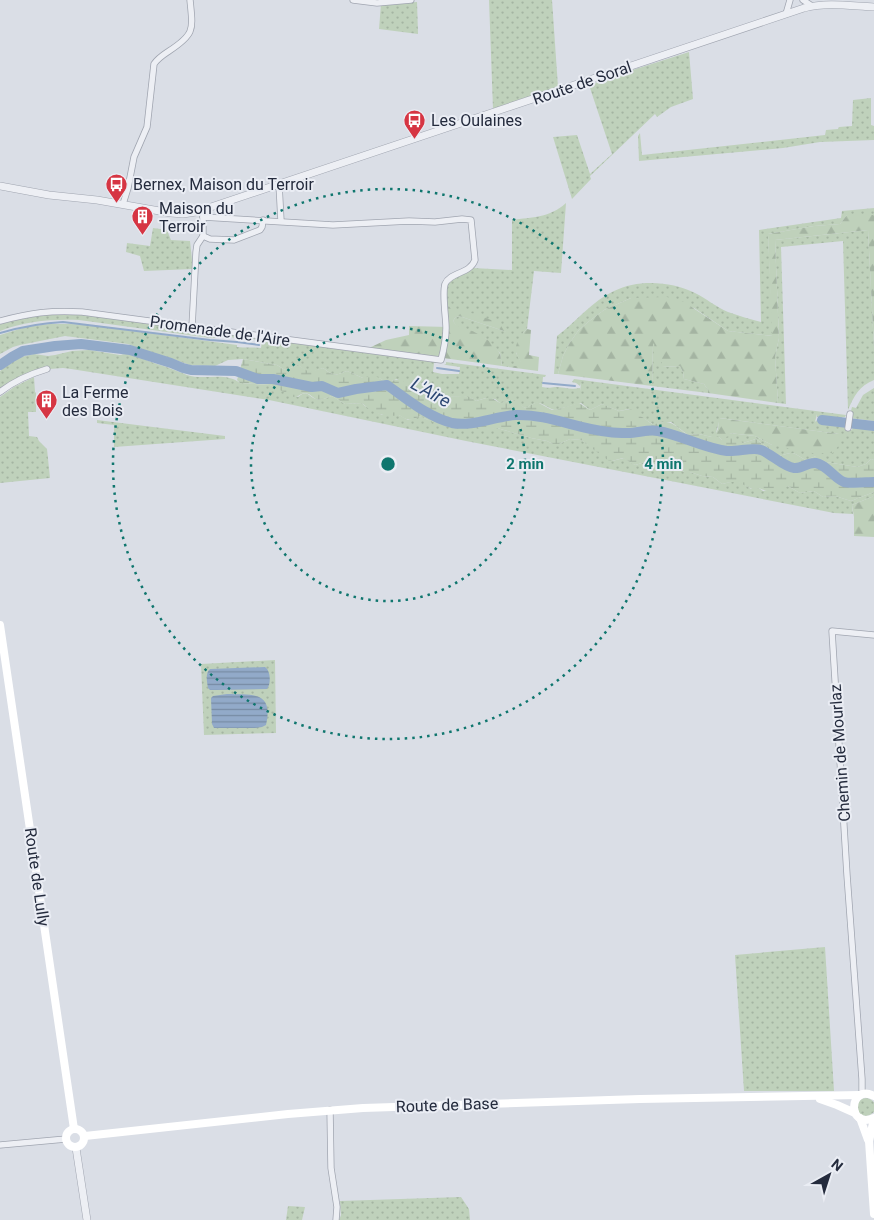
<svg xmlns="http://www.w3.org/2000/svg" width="874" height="1220" font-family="Roboto,sans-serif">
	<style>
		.green { fill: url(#green-dots); fill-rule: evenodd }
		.forest { fill: url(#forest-firs) }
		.wetland { fill: url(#wetland-marsh) }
		.water { fill: url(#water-rules) }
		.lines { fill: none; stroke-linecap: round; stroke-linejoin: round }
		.stream { stroke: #92aac9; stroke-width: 2 }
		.river { stroke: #92aac9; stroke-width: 10 }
		.minor-casing { stroke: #a0a5b0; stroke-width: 7 }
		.tertiary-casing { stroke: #a0a5b0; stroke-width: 8 }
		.minor { stroke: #edeff4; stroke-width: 5.5 }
		.tertiary { stroke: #edeff4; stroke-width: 7 }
		.secondary { stroke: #fff; stroke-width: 8 }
		.ring { fill: none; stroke: #0f766e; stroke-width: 2.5; stroke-dasharray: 2.5 5 }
		.labels { text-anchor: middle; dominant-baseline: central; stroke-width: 4; stroke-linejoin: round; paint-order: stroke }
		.street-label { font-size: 16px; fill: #242b3d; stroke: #eaedf4 }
		.poi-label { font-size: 16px; fill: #242b3d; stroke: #eaedf4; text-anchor: start }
		.water-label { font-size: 18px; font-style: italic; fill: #2c4773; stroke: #eaedf4 }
		.centre { fill: #0f766e; stroke: #eaedf4; stroke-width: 2.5 }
		.ring-label { font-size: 15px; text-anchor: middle; font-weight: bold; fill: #0f766e; stroke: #eaedf4; stroke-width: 4; stroke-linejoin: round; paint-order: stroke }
	</style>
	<defs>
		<pattern id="green-dots" width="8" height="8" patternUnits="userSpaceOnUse" patternTransform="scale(1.25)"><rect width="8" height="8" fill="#bfd1bb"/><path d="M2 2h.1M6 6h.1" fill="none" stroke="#a4b4a2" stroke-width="1.8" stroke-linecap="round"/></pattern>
		<pattern id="forest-firs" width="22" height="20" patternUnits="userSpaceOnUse" patternTransform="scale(1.25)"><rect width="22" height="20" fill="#bfd1bb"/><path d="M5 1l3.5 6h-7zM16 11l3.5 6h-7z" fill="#a4b4a2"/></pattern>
		<pattern id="wetland-marsh" width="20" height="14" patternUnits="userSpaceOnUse" patternTransform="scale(1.25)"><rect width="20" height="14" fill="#bfd1bb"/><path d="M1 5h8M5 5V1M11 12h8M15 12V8" fill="none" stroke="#a4b4a2"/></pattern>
		<pattern id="water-rules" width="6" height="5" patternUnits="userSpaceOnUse" patternTransform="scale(1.25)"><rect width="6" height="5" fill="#92aac9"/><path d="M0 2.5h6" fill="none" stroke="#778ba4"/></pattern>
	</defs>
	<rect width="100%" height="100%" fill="#dadee6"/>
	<g class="green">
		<path d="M489 0H552L558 87 493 109Z"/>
		<path d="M417 2 418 34 379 29 381 4Z"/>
		<path d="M689 52 693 99 671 107 657 117 655 114 590 176 591 179 572 199 553 137 577 135 590 174 612 154 589 85 610 78 613 79 614 76Z"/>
		<path d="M871 98V125L874 126V140L820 142 783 148 639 161 638 136 640 133 642 155 825 135 826 130 838 129 839 127 852 126 853 100Z"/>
		<path d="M566 203 561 273 534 271 527 329 523 333 516 353 521 362V367L509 366 508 367 502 366 500 353 486 339 468 330 457 327 453 321 455 318 459 316 507 332 447 306V288L448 284 452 279 473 268 512 270V220C533 217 549 218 566 203Z"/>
		<path d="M874 208V215H847L840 224 814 226 768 234 773 336 728 331 694 308 631 298 604 310 588 322 578 331 569 344 563 356 558 374H554L557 336C576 322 592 301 614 291 638 279 671 281 695 293 707 299 716 307 728 312 739 316 750 319 761 322L759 230 841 218 842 211Z"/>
		<path d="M153 228 167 230 171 240 190 241 193 269 144 271 140 256 126 252 127 243 150 246Z"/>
		<path d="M868 230 874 348V380C859 386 854 396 848 410L843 241 781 247 786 404 778 403 775 357 779 338 775 240Z"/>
		<path d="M77 313 238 334V338L229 337 211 338 79 320C52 319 25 321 0 331V323L36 314Z"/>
		<path d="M49 324H70L88 325 237 345V347C245 348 253 347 261 348L262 341 247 338V336L437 361V363H434L433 372 442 374H459L460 367 446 365 444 364H446V362L546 375 545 377H543L542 387C547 388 550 388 555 387 564 387 570 390 580 388V391L581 383 580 386 576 383 572 382 574 379 846 415 845 417H842V419L822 416 817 417V414L815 422 817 420 821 422 841 425V427H844L845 429 852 430 853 427 874 430V460L871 459 866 464 857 467 826 462 816 456 806 460C791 452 796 451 779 456L756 439 743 443 722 440 719 437H712L699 434 688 435 671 422H663L654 425 629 409 619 411 604 405 602 404 590 410 581 403 555 410C549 409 543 403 538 403 535 402 529 407 525 408L512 400 502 403H500L495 399 486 398 476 401C466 393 456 399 445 395 438 393 432 386 425 382L411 387 397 379 389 382H386L379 378H363L347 371C334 376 334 376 323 368L309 373 298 365 285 370 277 365 243 359 228 360 215 366 190 365 164 356 150 353 128 344 65 336 20 345 13 347 0 354V335L26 327ZM720 418 839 434V445H772L755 436 729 433H716Z"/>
		<path d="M653 343H655L662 362V367L680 366 683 372 684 379 704 384 708 390V393L652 386Z"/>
		<path d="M89 350 120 355C133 351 145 361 157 364 168 367 177 371 187 375 204 381 225 371 240 383L270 385 298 397C308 389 307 396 316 399 321 401 328 397 332 396L345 404 362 403 365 406 382 415H399L408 420 416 418 420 416 428 420 467 425 474 424C486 434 484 428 497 428L531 438 547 441 553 444H559L570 439 581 440 612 461 624 458 635 465 649 461C659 467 662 470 673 466L684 472H690L702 476 713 477 722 484 735 481 742 483 751 489 759 488 763 491 788 486 800 493 814 491 823 497 835 496 851 501 874 492V496L852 505 853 514 834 513 466 441 269 400 71 369 63 368 36 370 19 377 0 389V371L11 362 21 357 34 354 48 356 55 355 72 351Z"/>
		<path d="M34 377 35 392 36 393V412H28L29 436 37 437 39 441 47 449 50 478 0 483V397L14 387Z"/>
		<path d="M874 388V421L849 418 852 407 856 408 863 395Z"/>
		<path d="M97 420 225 436V439L114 447V425L97 423Z"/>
		<path d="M275 660 276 733 204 735 201 664Z"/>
		<path d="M825 947 834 1091H744L735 955Z"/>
		<circle cx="866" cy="1107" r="9"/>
		<path d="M461 1197 469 1209 470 1220H339L341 1215 340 1201Z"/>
		<path d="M288 1206 305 1207 302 1220H286Z"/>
	</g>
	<g class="forest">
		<path d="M847 215H874V348L868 230 775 240 779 338 775 357 778 403 708 393V390L704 384 684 379 683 372 680 366 662 367V362H656L654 343 653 344 652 386 558 374 563 356 569 344 578 331 588 322 604 310 631 298 667 297 684 302 728 331 772 336 768 234 814 226 840 224Z"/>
		<path d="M447 306C463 311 499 319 509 331L507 332 459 316 455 318 453 321C457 327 460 327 467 329 478 333 495 342 500 354 501 357 501 362 502 366L369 348 386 340 409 335V326L448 327Z"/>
		<path d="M527 329 531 330 529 355 539 357 538 371 508 367 509 366H521C521 361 519 360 517 355 513 346 520 335 527 329Z"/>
		<path d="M719 418 839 434V445L833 453H812L772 445 755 436 729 433 720 436 716 433 718 429Z"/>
		<path d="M874 496V537L854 536V517L852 505Z"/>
	</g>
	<path class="wetland" d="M243 359 277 365 285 370 298 365 309 372 323 368C334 376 334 376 347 371L363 378C375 374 376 376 386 382L400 379 411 387 425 382C432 386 438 393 445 395 457 399 465 392 476 401L490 397 500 403 514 400 525 408 537 402 552 410H555L579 403 590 410 602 404 619 411 631 409 652 424C657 425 659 422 665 422 673 421 681 431 688 435L699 434 712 437H719L722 440 729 437 743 443 756 439 779 456C796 451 791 452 806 460L816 456H820L826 462 857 467 866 464 871 459 874 460V492L851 501 835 496 823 497 814 491 800 493 788 486C779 493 769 493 759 488L755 490C738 484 743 479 722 484L713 477 702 476 690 472H684L674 466C662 470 659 467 649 461L635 465 623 458 612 461H609L581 440 570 439 559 444H553L547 441 531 438 497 428 482 431 474 424 471 426 467 425 464 428 432 422 420 416C412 421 407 421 399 415 386 418 372 413 362 403L345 404 332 396C328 397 321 401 316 399 312 397 309 393 305 393 301 393 299 397 294 397L270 385 240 383 237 380Z"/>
	<g class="water">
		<path d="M265 667C271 671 271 684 267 689L216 690H210L208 688C207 682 205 673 210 669Z"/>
		<path d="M227 694C251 695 274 690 266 725L262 727 255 728H214L212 724 211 698 213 696Z"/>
	</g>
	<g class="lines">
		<g class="stream">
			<path d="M0 333C21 327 41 323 63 322L210 340 237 342 259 345"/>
			<path d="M437 368 459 371"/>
			<path d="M543 383 575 386"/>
		</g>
		<g class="river">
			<path d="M0 365 12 357 23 351 55 346 81 344 130 350 171 363 183 368 191 370 236 371 258 379H273L312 387 322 386 338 393 356 389 387 385C407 399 428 417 452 423 472 427 496 416 516 415 548 414 578 429 609 432 615 433 622 433 628 433 638 433 648 429 658 431 681 435 703 448 727 451 737 452 753 447 761 450 770 453 784 467 794 468 802 469 807 462 816 463 827 465 835 479 844 482 849 484 868 482 874 482"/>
			<path d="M822 420 874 426"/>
		</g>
		<defs>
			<g id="minor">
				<path d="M353 0 377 3 411 0"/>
				<path d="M803 0 812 6"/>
				<path d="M786 14 790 0"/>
				<path d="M279 184 281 221"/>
				<path d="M123 204 128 188 134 157 147 127 154 64C158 58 163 55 169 51 195 34 193 30 190 0"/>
				<path d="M203 236 210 239 234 240 260 230 262 227 263 220"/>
				<path d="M0 321C31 313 50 310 82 312L441 360C444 349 446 339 446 328 446 317 442 294 445 284 450 272 470 274 475 260L471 220 462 219 435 222 409 221 333 225 203 217"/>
				<path d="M192 327 196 252 197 245 203 236V214"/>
				<path d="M0 392C14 381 30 374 47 369"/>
				<path d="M848 428 850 414"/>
				<path d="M862 1094V1079L847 875 832 631 874 635"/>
				<path d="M330 1110 331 1168 337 1207 336 1220"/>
				<path d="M0 1145 66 1139"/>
			</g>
			<g id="tertiary">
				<path d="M0 186 49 195 97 200 171 213 183 214 196 212 804 8C827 2 851 6 874 7"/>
				<path d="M76 1148 87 1220"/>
			</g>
		</defs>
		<use href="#minor" class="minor-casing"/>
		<use href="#tertiary" class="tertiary-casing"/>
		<use href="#minor" class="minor"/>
		<use href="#tertiary" class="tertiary"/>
		<g class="secondary">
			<path d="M0 625 74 1129"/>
			<path d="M874 1096C848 1083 847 1130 874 1118"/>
			<path d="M820 1099 837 1105 855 1113"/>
			<path d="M860 1118 868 1140"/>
			<path d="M874 1119 869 1141 874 1214"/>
			<circle cx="75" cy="1138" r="9"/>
			<path d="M85 1136 288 1114 363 1108 640 1099 860 1095"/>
		</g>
	</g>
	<g class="ring">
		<circle cx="388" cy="464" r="137"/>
		<circle cx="388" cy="464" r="275"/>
	</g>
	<defs>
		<symbol id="bus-pin" viewBox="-11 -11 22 30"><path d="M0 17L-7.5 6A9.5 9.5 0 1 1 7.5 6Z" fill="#d63543" stroke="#eaedf4"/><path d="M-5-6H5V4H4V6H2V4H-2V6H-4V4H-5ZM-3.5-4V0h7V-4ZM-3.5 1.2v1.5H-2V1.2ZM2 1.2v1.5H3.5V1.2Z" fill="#fff"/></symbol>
		<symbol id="building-pin" viewBox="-11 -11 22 30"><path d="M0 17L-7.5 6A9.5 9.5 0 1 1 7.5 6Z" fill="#d63543" stroke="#eaedf4"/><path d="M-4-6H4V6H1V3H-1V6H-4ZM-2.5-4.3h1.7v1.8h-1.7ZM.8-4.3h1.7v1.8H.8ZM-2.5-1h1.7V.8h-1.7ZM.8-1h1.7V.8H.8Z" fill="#fff"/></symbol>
	</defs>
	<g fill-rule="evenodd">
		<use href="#bus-pin" x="402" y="108" width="25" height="34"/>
		<use href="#bus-pin" x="104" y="172" width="25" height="34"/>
		<use href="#building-pin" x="130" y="204" width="25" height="34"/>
		<use href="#building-pin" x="34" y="388" width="25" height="34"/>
	</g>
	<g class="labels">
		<g class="street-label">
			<text transform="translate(582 83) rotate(-19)">Route de Soral</text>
			<text transform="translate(220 331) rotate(8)">Promenade de l'Aire</text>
			<text transform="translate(840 753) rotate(-94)">Chemin de Mourlaz</text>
			<text transform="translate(37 877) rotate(82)">Route de Lully</text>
			<text transform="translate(447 1105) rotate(-2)">Route de Base</text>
		</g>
		<g class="poi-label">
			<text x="431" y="120">Les Oulaines</text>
			<text x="133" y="184">Bernex, Maison du Terroir</text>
			<text x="159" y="208">Maison du<tspan x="159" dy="18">Terroir</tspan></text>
			<text x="62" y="392">La Ferme<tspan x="62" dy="18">des Bois</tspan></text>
		</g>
		<g class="water-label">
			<text transform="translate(431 392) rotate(29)">L'Aire</text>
		</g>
	</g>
	<circle cx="388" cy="464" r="8" class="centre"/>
	<g class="ring-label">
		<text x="525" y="469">2 min</text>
		<text x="663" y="469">4 min</text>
	</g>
	<g transform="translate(829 1175) rotate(39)" stroke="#eaedf4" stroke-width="4" paint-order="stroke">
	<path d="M0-4L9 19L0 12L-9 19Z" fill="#242b3d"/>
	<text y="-8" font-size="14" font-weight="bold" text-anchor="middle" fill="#242b3d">N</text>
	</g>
</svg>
